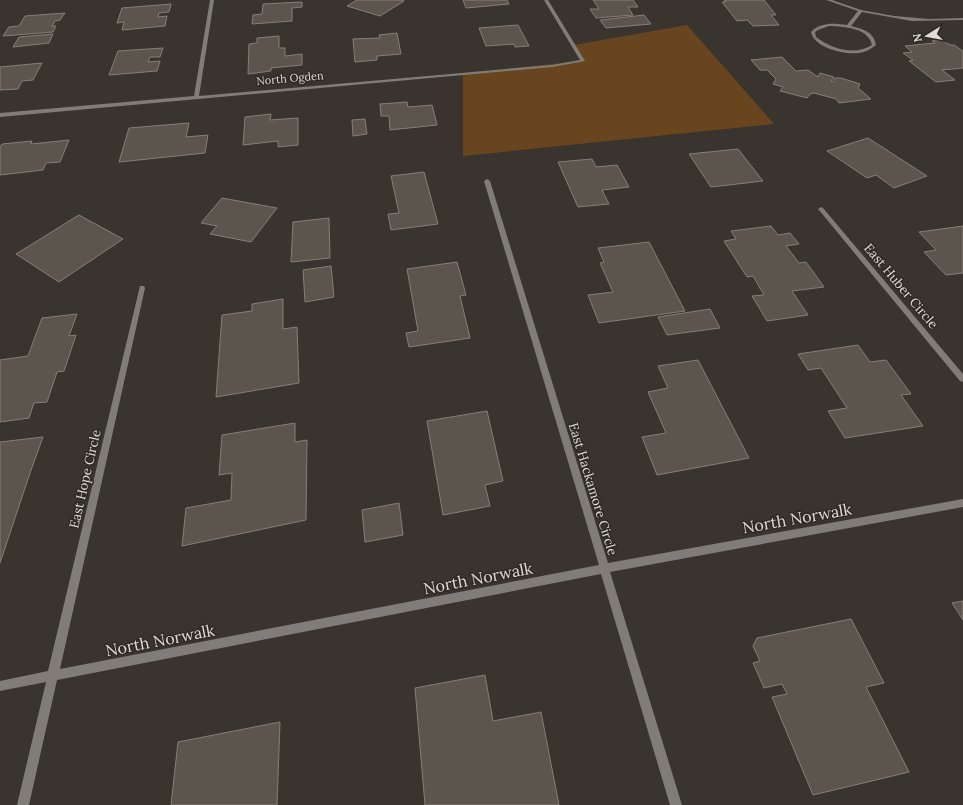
<svg xmlns="http://www.w3.org/2000/svg" width="963" height="805" font-family="Lora,serif">
	<style>
		.green { fill: #68451e }
		.building { fill: #5c554e; stroke: #867f77 }
		.lines { fill: none; stroke-linecap: round; stroke-linejoin: round }
		.minor { fill: #807d79; fill-rule: evenodd }
		.labels { text-anchor: middle; dominant-baseline: central; stroke-width: 3; stroke-linejoin: round; paint-order: stroke }
		.far-street-label { font-size: 11px; fill: #e0dbd7; stroke: #302a24 }
		.street-label { font-size: 13px; fill: #e0dbd7; stroke: #302a24 }
		.near-street-label { font-size: 16px; fill: #e0dbd7; stroke: #302a24 }
	</style>
	<rect width="100%" height="100%" fill="#3a342e"/>
	<path class="green" d="M687 25 774 124 463 156V73L582 61 574 45Z"/>
	<g class="building">
		<path d="M357 0H400L404 1 380 16 347 6Z"/>
		<path d="M463 0H507L509 4 466 8Z"/>
		<path d="M593 0H633L638 7H628L633 15 596 18 590 9H599Z"/>
		<path d="M724 0H764L776 15H771L779 25 753 26 747 20 737 21 722 2H726Z"/>
		<path d="M302 2V7L292 8V21L252 24 253 15 262 14 263 4Z"/>
		<path d="M171 4 169 12 159 13 158 17 167 16 165 26 122 30 124 22 117 23 122 8Z"/>
		<path d="M65 13 60 20 55 21 52 26H56L53 32 3 36 9 27 19 26 25 16Z"/>
		<path d="M644 15 651 24 606 28 600 20Z"/>
		<path d="M518 25 529 46 515 47 514 44 486 46 479 28Z"/>
		<path d="M397 33 401 54 377 56V60L355 62 353 39 380 38 379 35Z"/>
		<path d="M53 34 49 43 13 47 19 37Z"/>
		<path d="M279 36V48H285V56L302 54V65L271 68V71L248 74 249 44 257 43V38Z"/>
		<path d="M942 40 950 45H954L963 51V68L942 70 955 80 936 82 909 61 913 60 903 53 912 52 905 46 935 43 932 41Z"/>
		<path d="M163 48 160 57H150L148 62 160 61 157 71 109 75 118 51Z"/>
		<path d="M782 57 796 71 808 70 818 77 820 73 834 77 831 81 833 82 835 78H841L860 84 858 88 871 99 839 103 836 99 814 93 810 94 807 98 780 91 783 87 773 84 776 79 767 70H760L751 60Z"/>
		<path d="M42 63 33 80 22 81 18 89 0 90V67Z"/>
		<path d="M407 102 408 107 432 105 437 125 390 130 389 116H381L380 104Z"/>
		<path d="M271 114 270 120 298 118V145L278 147V141L243 145 245 117Z"/>
		<path d="M365 119 367 134 353 136 352 120Z"/>
		<path d="M189 123 186 137 208 135 205 153 119 162 129 128Z"/>
		<path d="M868 138 927 176 894 188 876 175 867 178 827 151Z"/>
		<path d="M69 140 60 162 46 163 43 170 0 175V147L2 144 32 141 31 144Z"/>
		<path d="M738 149 763 181 711 187 689 154Z"/>
		<path d="M592 159 596 167 617 165 629 187 602 190 609 204 578 207 558 162Z"/>
		<path d="M424 172 438 224 391 230 388 214 399 213 391 176Z"/>
		<path d="M222 198 277 208 251 242 210 234 217 226 201 223Z"/>
		<path d="M79 215 123 239 59 282 16 254Z"/>
		<path d="M329 218 330 258 291 262 293 222Z"/>
		<path d="M771 226 778 235 790 233 799 244 786 246 799 263 806 262 824 287 792 291 808 315 767 321 752 296 764 295 753 276 747 277 724 241 736 239 731 231Z"/>
		<path d="M963 226V273L946 275 924 252 936 250 919 232Z"/>
		<path d="M649 242 685 311 599 323 588 295 613 292 600 263 604 262 598 248Z"/>
		<path d="M457 262 466 295 460 296 470 338 409 347 406 333 418 331 407 269Z"/>
		<path d="M331 266 334 297 305 302 303 270Z"/>
		<path d="M283 299V329L297 327 299 383 216 397 222 315 252 311V304Z"/>
		<path d="M710 309 720 328 667 335 658 317Z"/>
		<path d="M77 314 69 336 76 335 64 371 57 372 47 402 34 403 29 418 0 422V360L28 356 42 318Z"/>
		<path d="M858 345 870 362 886 360 911 394 901 395 923 426 845 438 828 411 847 408 821 368 808 370 798 354Z"/>
		<path d="M698 360 749 458 657 475 642 437 666 433 648 392 668 388 658 366Z"/>
		<path d="M487 411 503 481 485 485 490 506 443 515 427 421Z"/>
		<path d="M295 423V442L307 440 306 520 182 546 186 508 231 500 232 473 219 475 222 435Z"/>
		<path d="M43 437 30 473 0 563V442Z"/>
		<path d="M399 503 403 535 365 542 362 510Z"/>
		<path d="M963 601V620L952 603Z"/>
		<path d="M851 619 884 683 866 687 909 772 813 795 772 697 787 694 782 684 764 688 753 663 760 661 753 646 757 638Z"/>
		<path d="M485 675 493 721 541 712 559 805H425L415 688Z"/>
		<path d="M280 722 277 805H171L178 742Z"/>
	</g>
	<g class="lines">
		<g class="minor">
			<path d="M210 0H214L199 96 552 65 580 60 544 0H548L585 61 552 67 0 117V113L194 96Z"/>
			<path d="M826 0H832L861 10 894 16 929 19 963 18V20L912 21 862 12 851 26C863 29 874 32 876 45 871 49 866 52 859 53 845 55 814 48 811 32 820 22 835 23 847 25L858 11ZM829 26C843 27 868 27 872 45 854 56 832 49 816 37L815 32 818 30Z"/>
			<path d="M487 179 490 181 608 563 963 499V507L610 572 682 805H670L601 574 57 680 29 805H17L46 682 0 691V681L48 671 140 286H144L145 288 60 669 599 565 484 181Z"/>
			<path d="M821 207 823 208 963 374V382L960 381 819 210 818 209Z"/>
		</g>
	</g>
	<g class="labels">
		<g class="far-street-label">
			<text transform="translate(290 78) rotate(-5)">North Ogden</text>
		</g>
		<g class="street-label">
			<text transform="translate(901 286) rotate(50)">East Huber Circle</text>
			<text transform="translate(85 479) rotate(-77)">East Hope Circle</text>
			<text transform="translate(593 489) rotate(73)">East Hackamore Circle</text>
		</g>
		<g class="near-street-label">
			<text transform="translate(797 518) rotate(-10)">North Norwalk</text>
			<text transform="translate(478 578) rotate(-11)">North Norwalk</text>
			<text transform="translate(160 640) rotate(-11)">North Norwalk</text>
		</g>
	</g>
	<g transform="translate(927 36) rotate(259)" stroke="#302a24" stroke-width="3" paint-order="stroke">
	<path d="M0-3L7 15L0 10L-7 15Z" fill="#e0dbd7"/>
	<text y="-6" font-size="11" font-weight="bold" text-anchor="middle" fill="#e0dbd7">N</text>
	</g>
</svg>
